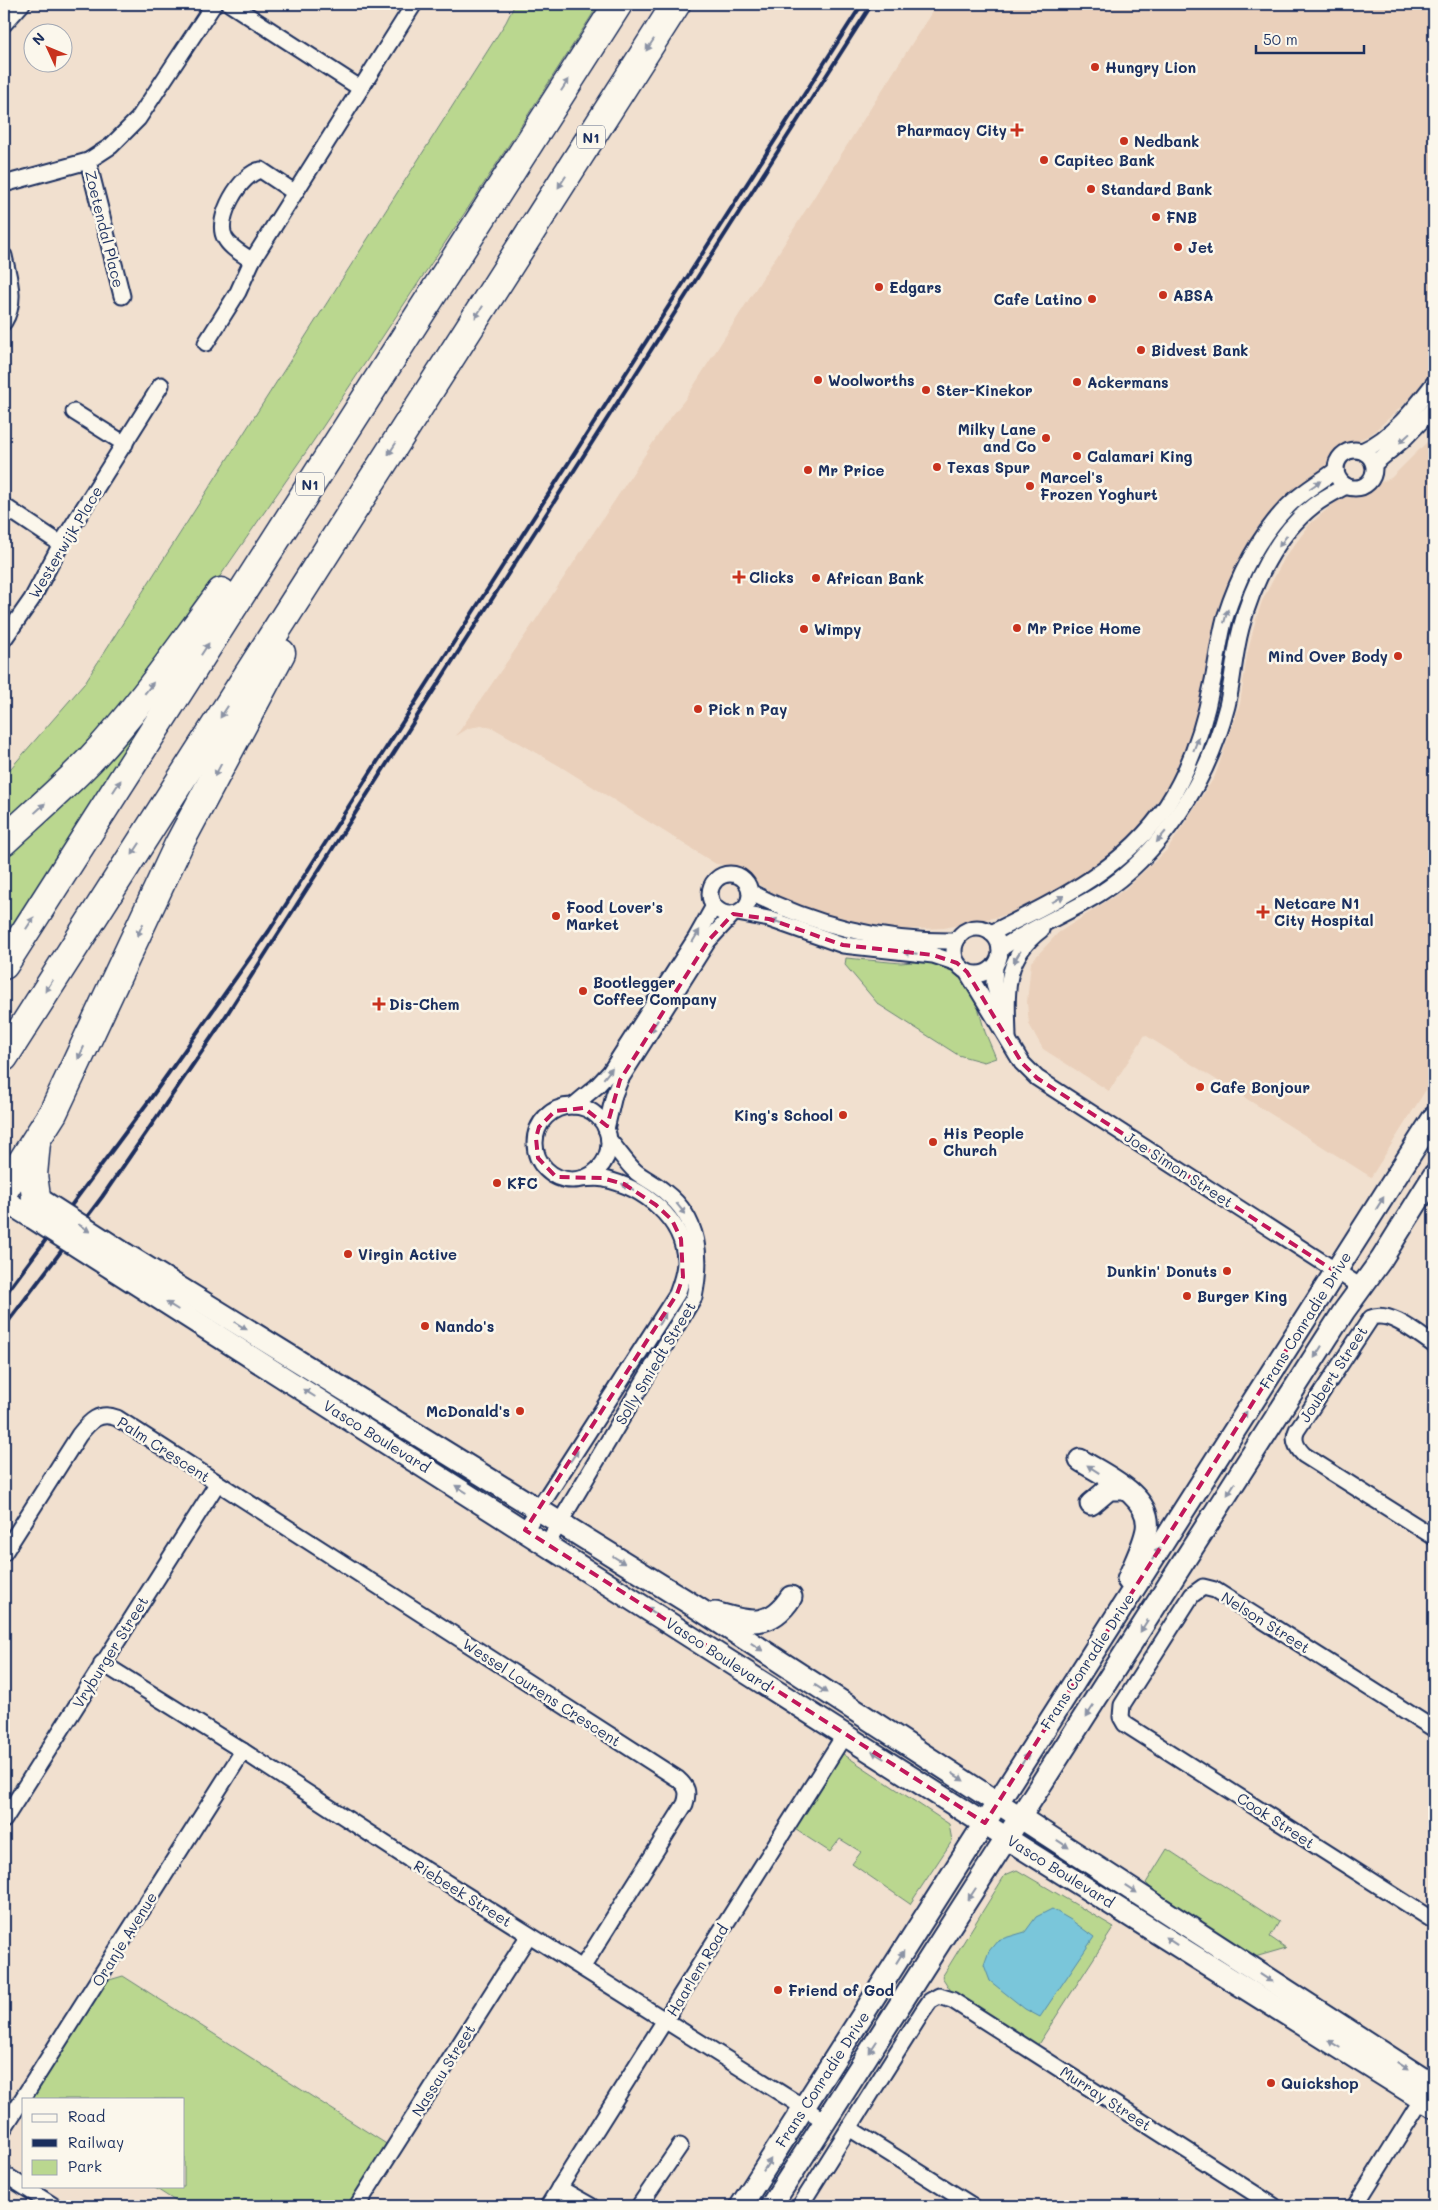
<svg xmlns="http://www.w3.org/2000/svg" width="1438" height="2210" font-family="Mali,sans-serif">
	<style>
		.built { fill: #ead0bb }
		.green { fill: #bad78f; stroke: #6a8376 }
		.water { fill: #7ac6da; stroke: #548aa8 }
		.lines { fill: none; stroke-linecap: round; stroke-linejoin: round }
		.minor-casing { stroke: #1b2f5e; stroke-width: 19 }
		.secondary-casing { stroke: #1b2f5e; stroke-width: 25 }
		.motorway-casing { stroke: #1b2f5e; stroke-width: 31 }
		.minor { stroke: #fbf7ec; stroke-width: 15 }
		.secondary { stroke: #fbf7ec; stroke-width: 21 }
		.motorway { stroke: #fbf7ec; stroke-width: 28 }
		.rail { stroke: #1b2f5e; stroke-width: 4 }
		.secondary-bridge-casing { stroke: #1b2f5e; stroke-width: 25; stroke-linecap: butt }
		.secondary-bridge { stroke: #fbf7ec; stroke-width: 21 }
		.oneway { fill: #8b93a5 }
		.marked { fill: none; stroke: #c2185b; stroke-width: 4; stroke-dasharray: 10 6; stroke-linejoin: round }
		.poi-dot { fill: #c8321e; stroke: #fbf7ec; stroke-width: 2 }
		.labels { text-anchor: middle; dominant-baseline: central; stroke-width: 5; stroke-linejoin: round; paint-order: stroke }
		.shield { fill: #fbf7ec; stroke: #5e6b89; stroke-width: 1 }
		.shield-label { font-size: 14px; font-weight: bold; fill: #1b2f5e }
		.poi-label { font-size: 15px; font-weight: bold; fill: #1b2f5e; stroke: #fbf7ec; text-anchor: start }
		.street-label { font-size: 15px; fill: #1b2f5e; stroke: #fbf7ec }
	</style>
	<rect width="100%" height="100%" fill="#f1e0cf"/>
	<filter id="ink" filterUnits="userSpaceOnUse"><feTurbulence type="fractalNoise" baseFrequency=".02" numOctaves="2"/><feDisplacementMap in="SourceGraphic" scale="10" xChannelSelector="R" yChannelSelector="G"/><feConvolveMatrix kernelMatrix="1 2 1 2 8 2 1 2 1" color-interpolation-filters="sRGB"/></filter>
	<g filter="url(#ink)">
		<g class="built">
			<path d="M937 4H1419L1434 23V368L1414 394 1397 411 1370 435 1361 439 1304 482 1283 502 1262 529 1183 761 1174 779 1140 826 1122 844 1088 873 1033 905 998 917 944 928 895 930 844 922 789 902 724 865 716 864 558 765 493 728 481 726 469 728 456 736 537 618 664 426 686 398Z"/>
			<path d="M1434 435V1077L1371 1177 1145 1035 1109 1091 1043 1049 1029 1024 1027 1003 1031 962 1058 933 1124 890 1168 849 1215 776 1240 704 1247 655 1256 619 1262 601 1284 559 1310 524 1338 500 1391 478Z"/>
		</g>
		<g class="green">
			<path d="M515 4H599L474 199 306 452 180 634 126 703 4 830V776L84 684 506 22Z"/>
			<path d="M195 640 4 939V852Z"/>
			<path d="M846 958 901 963 924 961 942 966 953 972 963 980 976 1000 985 1032 996 1058 984 1062 958 1055 878 1004 845 965Z"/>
			<path d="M840 1752 949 1824 952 1841 910 1904 852 1864 861 1852 840 1839 830 1852 790 1826Z"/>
			<path d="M1167 1849 1279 1922 1270 1937 1286 1948 1255 1957 1151 1888 1146 1883Z"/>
			<path d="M1017 1870 1114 1927 1037 2046 953 1994 942 1977 1005 1875Z"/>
			<path d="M123 1976 388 2145 349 2206H183L152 2186H184V2099H32L106 1981Z"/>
		</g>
		<path class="water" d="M1052 1909 1071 1920 1094 1937 1040 2017 1025 2009 990 1981 984 1965 989 1951 998 1940 1025 1932 1036 1917Z"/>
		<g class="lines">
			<defs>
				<g id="minor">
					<path d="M230 4 360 88"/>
					<path d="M4 24 22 4"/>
					<path d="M88 161 122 296"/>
					<path d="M4 184 88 161 111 146 138 119 214 4"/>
					<path d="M4 256C9 280 17 300 4 322"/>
					<path d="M252 261C243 254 230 248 225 238 214 219 241 173 261 170L294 192"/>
					<path d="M206 343 238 292 252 261 414 4"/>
					<path d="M74 412 125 444"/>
					<circle cx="1355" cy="469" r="19"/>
					<path d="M1362 451C1392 438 1415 408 1434 383"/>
					<path d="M1374 464 1403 440 1434 408"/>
					<path d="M4 506 61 544"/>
					<path d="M4 639 32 599 61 544 161 385"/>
					<circle cx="730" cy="894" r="20"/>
					<path d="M750 892C815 926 883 942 956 941"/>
					<path d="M737 913 769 919 843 945 933 955 957 963"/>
					<circle cx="977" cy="951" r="23"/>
					<path d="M991 933C1056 901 1126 868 1167 805 1190 769 1204 726 1212 685 1217 663 1219 640 1225 618 1238 577 1257 538 1288 506 1302 492 1320 482 1336 470"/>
					<path d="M1000 949C1032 927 1067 914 1099 894 1131 874 1158 844 1179 813 1201 781 1217 745 1227 706 1233 681 1234 654 1241 628 1252 584 1277 534 1313 506 1323 498 1335 492 1346 486"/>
					<path d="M995 966 994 983 1002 1016"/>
					<path d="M967 972 1022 1063 1037 1078 1361 1287"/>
					<path d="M1008 1038C1007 994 1002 959 1041 930"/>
					<path d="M573 1106 597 1086 610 1072 696 938 714 906"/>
					<circle cx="572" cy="1143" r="37"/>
					<path d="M606 1129 614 1095 620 1080 708 941 733 914"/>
					<path d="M1434 1345C1419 1335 1389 1309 1371 1318L1297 1430C1292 1440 1297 1448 1304 1455L1434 1537"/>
					<path d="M525 1530 677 1294C681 1283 685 1273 685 1261 684 1218 642 1187 604 1179 597 1177 588 1179 581 1179"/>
					<path d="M547 1544 694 1297C702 1258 700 1219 665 1192 656 1184 645 1179 636 1172 626 1163 618 1150 609 1140"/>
					<path d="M4 1553 79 1435C90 1421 99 1411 117 1418L678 1779C687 1787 689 1792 685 1804L582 1968"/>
					<path d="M102 1663 243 1751 404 1856 825 2121"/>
					<path d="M1434 1729 1215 1590 1203 1587 1192 1595 1122 1705 1121 1717 1125 1724 1434 1921"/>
					<path d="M4 1820 217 1484"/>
					<path d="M4 2128 243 1751"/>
					<path d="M849 2128 973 2206"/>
					<path d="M4 2174 54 2206"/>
					<path d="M559 2188 591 2206"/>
					<path d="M357 2206 529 1935"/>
					<path d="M548 2206 845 1734"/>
					<path d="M639 2206 680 2146"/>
					<path d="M800 2206 923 2011 930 2001 939 1996 952 2000 1274 2206"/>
					<path d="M1355 2206 1427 2091"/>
				</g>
				<g id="secondary">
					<path d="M4 1200 33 1218"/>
					<path d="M125 1254 696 1607 1434 2086"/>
					<path d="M113 1269 1022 1848 1434 2107"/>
					<path d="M1080 1460C1103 1475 1152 1495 1147 1529 1144 1546 1134 1564 1128 1580"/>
					<path d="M1091 1504 1109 1489H1125"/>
					<path d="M715 1613C748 1622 770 1630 791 1597"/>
					<path d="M741 2206 1434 1117"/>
					<path d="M771 2206 1344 1311 1381 1260 1434 1175"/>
				</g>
				<g id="motorway">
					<path d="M4 841C33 814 63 788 90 760 138 709 179 649 221 592"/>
					<path d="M4 965 618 4"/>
					<path d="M4 1057 676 4"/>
					<path d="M36 1142 33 1175 36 1197"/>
					<path d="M4 1190 53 1113 179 844 281 653"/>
				</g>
			</defs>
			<use href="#minor" class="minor-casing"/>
			<use href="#secondary" class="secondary-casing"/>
			<use href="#motorway" class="motorway-casing"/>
			<use href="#minor" class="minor"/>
			<use href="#secondary" class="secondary"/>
			<use href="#motorway" class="motorway"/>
			<g class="rail">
				<path d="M4 1296 148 1102 269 931 862 4"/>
				<path d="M4 1327 102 1197 220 1025 872 4"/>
			</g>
			<defs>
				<g id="secondary-bridge">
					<path d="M44 1202 125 1254"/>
					<path d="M33 1218 113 1269"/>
				</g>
			</defs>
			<use href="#secondary-bridge" class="secondary-bridge-casing"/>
			<use href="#secondary-bridge" class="secondary-bridge"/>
		</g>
		<defs><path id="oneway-solid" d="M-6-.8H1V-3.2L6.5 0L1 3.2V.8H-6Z" transform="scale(1.25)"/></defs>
		<g class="oneway">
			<use href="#oneway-solid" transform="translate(650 45) rotate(123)"/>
			<use href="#oneway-solid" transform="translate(565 85) rotate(-57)"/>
			<use href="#oneway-solid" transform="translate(562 182) rotate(123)"/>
			<use href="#oneway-solid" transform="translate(479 312) rotate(123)"/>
			<use href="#oneway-solid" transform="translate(1405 438) rotate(137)"/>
			<use href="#oneway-solid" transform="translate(392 449) rotate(123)"/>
			<use href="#oneway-solid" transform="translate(1315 485) rotate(-35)"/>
			<use href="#oneway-solid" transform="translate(1283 541) rotate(126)"/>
			<use href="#oneway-solid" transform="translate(1226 616) rotate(-74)"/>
			<use href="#oneway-solid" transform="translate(205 649) rotate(-57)"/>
			<use href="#oneway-solid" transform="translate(149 688) rotate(-52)"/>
			<use href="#oneway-solid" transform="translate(224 712) rotate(123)"/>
			<use href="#oneway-solid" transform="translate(1196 744) rotate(-69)"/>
			<use href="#oneway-solid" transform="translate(218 770) rotate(118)"/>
			<use href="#oneway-solid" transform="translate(117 786) rotate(-57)"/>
			<use href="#oneway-solid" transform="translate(40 808) rotate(-43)"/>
			<use href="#oneway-solid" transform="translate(1161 837) rotate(130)"/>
			<use href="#oneway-solid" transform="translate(136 849) rotate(123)"/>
			<use href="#oneway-solid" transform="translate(1058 899) rotate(-30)"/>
			<use href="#oneway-solid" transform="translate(778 922) rotate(-161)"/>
			<use href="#oneway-solid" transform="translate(30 923) rotate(-57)"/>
			<use href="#oneway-solid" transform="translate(140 930) rotate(116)"/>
			<use href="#oneway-solid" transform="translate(696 936) rotate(-59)"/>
			<use href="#oneway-solid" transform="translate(910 953) rotate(-174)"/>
			<use href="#oneway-solid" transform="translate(1017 957) rotate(120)"/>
			<use href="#oneway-solid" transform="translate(49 986) rotate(123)"/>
			<use href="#oneway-solid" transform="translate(654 1026) rotate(122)"/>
			<use href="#oneway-solid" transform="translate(81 1053) rotate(115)"/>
			<use href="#oneway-solid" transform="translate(608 1073) rotate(-52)"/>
			<use href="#oneway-solid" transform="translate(628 1187) rotate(-153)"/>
			<use href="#oneway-solid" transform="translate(1380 1203) rotate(-58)"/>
			<use href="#oneway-solid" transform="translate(681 1209) rotate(51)"/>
			<use href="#oneway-solid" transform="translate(84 1228) rotate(33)"/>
			<use href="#oneway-solid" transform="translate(172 1306) rotate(-148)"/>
			<use href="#oneway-solid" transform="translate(662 1319) rotate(-58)"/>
			<use href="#oneway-solid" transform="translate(241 1326) rotate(32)"/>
			<use href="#oneway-solid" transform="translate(1318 1352) rotate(122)"/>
			<use href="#oneway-solid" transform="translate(309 1393) rotate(-148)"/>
			<use href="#oneway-solid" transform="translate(1243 1417) rotate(-57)"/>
			<use href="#oneway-solid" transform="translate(574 1456) rotate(-56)"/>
			<use href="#oneway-solid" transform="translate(1093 1469) rotate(-147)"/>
			<use href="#oneway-solid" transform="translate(461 1489) rotate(-148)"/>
			<use href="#oneway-solid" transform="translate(1231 1489) rotate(122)"/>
			<use href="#oneway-solid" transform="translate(1156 1554) rotate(-57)"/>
			<use href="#oneway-solid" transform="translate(619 1560) rotate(32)"/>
			<use href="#oneway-solid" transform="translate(652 1611) rotate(-147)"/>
			<use href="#oneway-solid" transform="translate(1144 1626) rotate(122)"/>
			<use href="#oneway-solid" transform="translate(757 1647) rotate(33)"/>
			<use href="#oneway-solid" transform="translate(821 1689) rotate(33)"/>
			<use href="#oneway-solid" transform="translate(1090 1711) rotate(123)"/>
			<use href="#oneway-solid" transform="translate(878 1755) rotate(-148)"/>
			<use href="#oneway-solid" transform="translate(1025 1759) rotate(-58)"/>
			<use href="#oneway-solid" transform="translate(958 1777) rotate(33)"/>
			<use href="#oneway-solid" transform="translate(1063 1844) rotate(33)"/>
			<use href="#oneway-solid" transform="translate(1131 1889) rotate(33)"/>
			<use href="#oneway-solid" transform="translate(972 1894) rotate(123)"/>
			<use href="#oneway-solid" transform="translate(1171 1941) rotate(-146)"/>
			<use href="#oneway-solid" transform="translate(900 1957) rotate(-58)"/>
			<use href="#oneway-solid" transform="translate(1266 1978) rotate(34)"/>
			<use href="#oneway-solid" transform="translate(1334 2044) rotate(-148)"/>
			<use href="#oneway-solid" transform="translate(873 2047) rotate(123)"/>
			<use href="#oneway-solid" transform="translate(1403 2066) rotate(33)"/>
			<use href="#oneway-solid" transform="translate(767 2165) rotate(-58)"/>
		</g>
	</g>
	<path class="marked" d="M733 914 769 919 843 945 933 955 957 963 967 972 1022 1063 1037 1078 1336 1272 985 1823 525 1530 677 1294 683 1277 681 1239 672 1220 656 1205 624 1184 602 1178 556 1177 538 1158 536 1138 539 1127 555 1111 584 1108 607 1126 620 1080 708 941Z"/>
	<g class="poi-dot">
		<circle cx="1095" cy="67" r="5"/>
		<path d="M1014.5 122.5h5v5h5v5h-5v5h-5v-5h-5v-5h5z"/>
		<circle cx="1124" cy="141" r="5"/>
		<circle cx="1044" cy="160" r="5"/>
		<circle cx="1091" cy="189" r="5"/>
		<circle cx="1156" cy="217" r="5"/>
		<circle cx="1178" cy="247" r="5"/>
		<circle cx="879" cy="287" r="5"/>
		<circle cx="1163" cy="295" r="5"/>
		<circle cx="1092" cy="299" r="5"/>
		<circle cx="1141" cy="350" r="5"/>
		<circle cx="818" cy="380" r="5"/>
		<circle cx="1077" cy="382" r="5"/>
		<circle cx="926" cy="390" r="5"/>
		<circle cx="1046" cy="438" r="5"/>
		<circle cx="1077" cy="456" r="5"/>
		<circle cx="937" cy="467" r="5"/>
		<circle cx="808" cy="470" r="5"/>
		<circle cx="1030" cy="486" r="5"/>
		<path d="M736.5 569.5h5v5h5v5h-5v5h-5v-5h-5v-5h5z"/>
		<circle cx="816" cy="578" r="5"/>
		<circle cx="1017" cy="628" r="5"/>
		<circle cx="804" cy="629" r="5"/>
		<circle cx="1398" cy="656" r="5"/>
		<circle cx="698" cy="709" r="5"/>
		<path d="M1260.5 904.5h5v5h5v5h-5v5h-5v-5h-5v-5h5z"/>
		<circle cx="556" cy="916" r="5"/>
		<circle cx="583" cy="991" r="5"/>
		<path d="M376.5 996.5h5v5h5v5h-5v5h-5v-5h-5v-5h5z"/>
		<circle cx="1200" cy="1087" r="5"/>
		<circle cx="843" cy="1115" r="5"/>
		<circle cx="933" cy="1142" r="5"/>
		<circle cx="497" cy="1183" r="5"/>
		<circle cx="348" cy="1254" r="5"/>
		<circle cx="1227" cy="1271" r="5"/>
		<circle cx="1187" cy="1296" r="5"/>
		<circle cx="425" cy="1326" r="5"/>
		<circle cx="520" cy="1411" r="5"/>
		<circle cx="778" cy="1990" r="5"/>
		<circle cx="1271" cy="2083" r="5"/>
	</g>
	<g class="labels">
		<g class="shield">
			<rect x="577" y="125.5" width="28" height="23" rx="4"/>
			<rect x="296" y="472.5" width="28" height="23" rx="4"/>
		</g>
		<g class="shield-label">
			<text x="591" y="137">N1</text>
			<text x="310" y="484">N1</text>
		</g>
		<g class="poi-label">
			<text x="1105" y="67">Hungry Lion</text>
			<text x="1007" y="130" text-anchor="end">Pharmacy City</text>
			<text x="1134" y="141">Nedbank</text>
			<text x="1054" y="160">Capitec Bank</text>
			<text x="1101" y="189">Standard Bank</text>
			<text x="1166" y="217">FNB</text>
			<text x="1188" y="247">Jet</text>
			<text x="889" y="287">Edgars</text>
			<text x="1173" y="295">ABSA</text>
			<text x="1082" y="299" text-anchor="end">Cafe Latino</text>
			<text x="1151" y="350">Bidvest Bank</text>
			<text x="828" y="380">Woolworths</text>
			<text x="1087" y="382">Ackermans</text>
			<text x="936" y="390">Ster-Kinekor</text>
			<text x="1036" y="429" text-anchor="end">Milky Lane<tspan x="1036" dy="17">and Co</tspan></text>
			<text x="1087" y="456">Calamari King</text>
			<text x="947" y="467">Texas Spur</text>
			<text x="818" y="470">Mr Price</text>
			<text x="1040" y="477">Marcel's<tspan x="1040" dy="17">Frozen Yoghurt</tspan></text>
			<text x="749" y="577">Clicks</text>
			<text x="826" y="578">African Bank</text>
			<text x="1027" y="628">Mr Price Home</text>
			<text x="814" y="629">Wimpy</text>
			<text x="1388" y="656" text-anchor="end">Mind Over Body</text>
			<text x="708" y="709">Pick n Pay</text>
			<text x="1274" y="903">Netcare N1<tspan x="1274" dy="17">City Hospital</tspan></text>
			<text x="566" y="907">Food Lover's<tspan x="566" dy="17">Market</tspan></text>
			<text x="593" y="982">Bootlegger<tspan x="593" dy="17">Coffee Company</tspan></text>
			<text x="389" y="1004">Dis-Chem</text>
			<text x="1210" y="1087">Cafe Bonjour</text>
			<text x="833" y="1115" text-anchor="end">King's School</text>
			<text x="943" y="1133">His People<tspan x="943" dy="17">Church</tspan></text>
			<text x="507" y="1183">KFC</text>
			<text x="358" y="1254">Virgin Active</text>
			<text x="1217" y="1271" text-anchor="end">Dunkin' Donuts</text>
			<text x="1197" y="1296">Burger King</text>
			<text x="435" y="1326">Nando's</text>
			<text x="510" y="1411" text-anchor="end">McDonald's</text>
			<text x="788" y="1990">Friend of God</text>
			<text x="1281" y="2083">Quickshop</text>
		</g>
		<g class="street-label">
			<text transform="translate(105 229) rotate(76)">Zoetendal Place</text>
			<text transform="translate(65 542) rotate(-59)">Westerwijk Place</text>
			<text transform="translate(1179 1169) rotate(33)">Joe Simon Street</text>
			<text transform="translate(1305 1320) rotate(-58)">Frans Conradie Drive</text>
			<text transform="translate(655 1363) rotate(-59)">Solly Smiedt Street</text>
			<text transform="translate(1333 1374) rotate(-57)">Joubert Street</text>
			<text transform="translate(377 1436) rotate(32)">Vasco Boulevard</text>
			<text transform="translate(164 1449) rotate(33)">Palm Crescent</text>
			<text transform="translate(1266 1622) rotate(32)">Nelson Street</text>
			<text transform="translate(110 1652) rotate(-58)">Vryburger Street</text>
			<text transform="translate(719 1654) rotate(33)">Vasco Boulevard</text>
			<text transform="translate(1087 1661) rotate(-57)">Frans Conradie Drive</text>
			<text transform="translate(542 1692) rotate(33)">Wessel Lourens Crescent</text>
			<text transform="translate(1276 1820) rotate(33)">Cook Street</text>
			<text transform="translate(1061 1871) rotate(32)">Vasco Boulevard</text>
			<text transform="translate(463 1893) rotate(32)">Riebeek Street</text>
			<text transform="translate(124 1939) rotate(-58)">Oranje Avenue</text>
			<text transform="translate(697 1970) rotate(-59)">Haarlem Road</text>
			<text transform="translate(443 2070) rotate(-58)">Nassau Street</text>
			<text transform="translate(822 2079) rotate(-57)">Frans Conradie Drive</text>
			<text transform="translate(1106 2098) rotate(33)">Murray Street</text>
		</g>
	</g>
	<rect width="1438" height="2210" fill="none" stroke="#fbf7ec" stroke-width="20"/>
	<rect x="10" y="10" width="1418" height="2190" fill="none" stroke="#1b2f5e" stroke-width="2" filter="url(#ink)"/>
	<rect x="22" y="2098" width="162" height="90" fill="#fbf7ec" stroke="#a1a7b3"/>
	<rect x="32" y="2114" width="25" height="8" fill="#fbf7ec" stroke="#a1a7b3"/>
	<text x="68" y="2122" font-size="15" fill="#1b2f5e">Road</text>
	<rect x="32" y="2139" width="25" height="8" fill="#1b2f5e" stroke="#a1a7b3"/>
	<text x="68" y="2148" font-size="15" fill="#1b2f5e">Railway</text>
	<rect x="32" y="2160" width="25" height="15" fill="#bad78f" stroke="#a1a7b3"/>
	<text x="68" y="2172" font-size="15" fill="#1b2f5e">Park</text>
	<g transform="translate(48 48) rotate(314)"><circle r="24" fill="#fbf7ec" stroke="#a1a7b3"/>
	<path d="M0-4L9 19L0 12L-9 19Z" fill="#c8321e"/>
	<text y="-8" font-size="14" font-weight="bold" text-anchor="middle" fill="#1b2f5e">N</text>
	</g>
	<path d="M1256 45v8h108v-8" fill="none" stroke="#1b2f5e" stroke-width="2.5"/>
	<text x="1263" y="45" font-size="15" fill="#1b2f5e" stroke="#fbf7ec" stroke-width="4" paint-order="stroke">50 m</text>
</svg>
